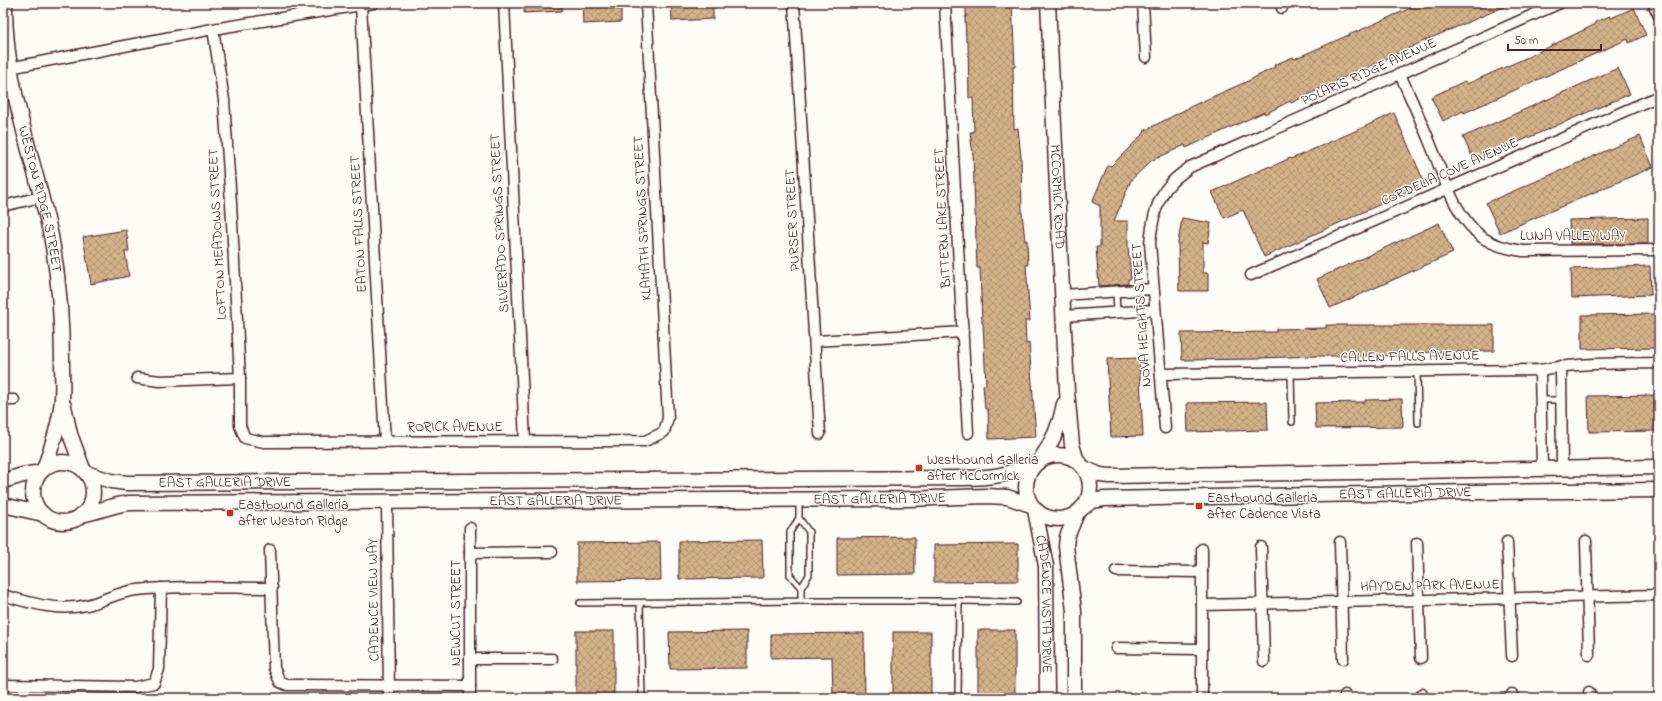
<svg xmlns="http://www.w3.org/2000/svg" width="1662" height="701" font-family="'Indie Flower',sans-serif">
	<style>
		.building { fill: url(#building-cross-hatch); stroke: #4a1f2b }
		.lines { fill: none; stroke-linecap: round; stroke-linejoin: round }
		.lane-casing { stroke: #4a1f2b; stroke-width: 8 }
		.street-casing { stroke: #4a1f2b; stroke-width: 13 }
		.secondary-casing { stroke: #4a1f2b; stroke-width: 17 }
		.lane { stroke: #fdfcf7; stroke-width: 5 }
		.street { stroke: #fdfcf7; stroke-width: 10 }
		.secondary { stroke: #fdfcf7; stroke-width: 14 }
		.poi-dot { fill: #c8321e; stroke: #fdfcf7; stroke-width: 1.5 }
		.labels { text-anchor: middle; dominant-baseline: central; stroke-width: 3; stroke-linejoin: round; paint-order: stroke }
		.street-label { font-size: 14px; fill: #4a1f2b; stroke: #fdfcf7 }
		.poi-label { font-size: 14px; fill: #4a1f2b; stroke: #fdfcf7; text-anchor: start }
	</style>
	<defs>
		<pattern id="building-cross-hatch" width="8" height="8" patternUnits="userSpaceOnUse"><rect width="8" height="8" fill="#d5b388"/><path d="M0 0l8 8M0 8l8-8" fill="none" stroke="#af916f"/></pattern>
	</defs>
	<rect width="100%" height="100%" fill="#fdfcf7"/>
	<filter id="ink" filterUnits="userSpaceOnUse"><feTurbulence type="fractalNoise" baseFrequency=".025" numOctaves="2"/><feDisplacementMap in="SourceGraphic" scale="8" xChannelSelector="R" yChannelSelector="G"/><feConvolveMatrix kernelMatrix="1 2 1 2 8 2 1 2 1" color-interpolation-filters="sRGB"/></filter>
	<g filter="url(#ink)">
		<g class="building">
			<path d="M524 3H562V11L524 13Z"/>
			<path d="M582 3H610V9H621V22L583 24Z"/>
			<path d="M671 3H713V19L672 21Z"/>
			<path d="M966 3H1012L1015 67H1013L1014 129 1018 128 1021 157 1022 213 1025 241 1027 240 1028 265H1026L1030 321H1025L1026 344 1029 343 1036 437 989 439 988 409H985L983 385H986L983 323H982L980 268H977L973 155 970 132H974L973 98H969L968 42H966L965 17H966Z"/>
			<path d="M1422 3H1513L1424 41 1348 77 1347 76 1291 103 1290 101 1265 114 1264 112 1186 148 1185 145 1151 161 1131 180 1114 221H1128V246L1131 279H1128V284L1099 286 1096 247H1100V206L1092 202 1108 165 1111 166 1145 132 1144 131 1194 105 1248 81 1275 67 1274 65 1293 57 1294 59Z"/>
			<path d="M1634 8 1646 35 1629 43 1628 39 1464 113 1463 111 1443 121 1431 97 1465 81 1467 84 1528 57 1596 24 1595 22 1610 16 1611 18Z"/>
			<path d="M1618 68 1630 94 1474 161 1463 137Z"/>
			<path d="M1394 113 1425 184 1264 257 1243 210 1224 218 1212 192 1270 166 1271 167 1290 158 1291 159 1353 132Z"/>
			<path d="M1640 136 1653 167 1500 233 1486 203Z"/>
			<path d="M1182 218 1211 223 1208 243 1203 242V273H1208V291H1179L1178 243Z"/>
			<path d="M1648 218V244H1570L1569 220Z"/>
			<path d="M1439 223 1453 253 1330 308 1317 279Z"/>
			<path d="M126 230 129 251 125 252 129 276 91 284 83 237Z"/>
			<path d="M1650 266 1651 295 1572 298 1571 269Z"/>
			<path d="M1659 314V348L1582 349V315Z"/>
			<path d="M1326 325H1494V351L1403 353V356H1317L1260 358V359L1182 360 1181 333 1276 332V329L1326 328Z"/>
			<path d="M1139 358 1143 436 1111 437 1107 359Z"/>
			<path d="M1659 395V431L1589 432 1588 396Z"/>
			<path d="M1402 399 1403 427 1316 428 1315 403 1365 402V400Z"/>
			<path d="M1267 402 1268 430 1188 432 1187 403Z"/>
			<path d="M915 537V574L837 575V538Z"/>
			<path d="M762 540 763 578 679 579V541Z"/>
			<path d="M660 542 661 580 577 581V543Z"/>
			<path d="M1018 544V581L934 582V545Z"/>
			<rect x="978" y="630" width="37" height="68"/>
			<rect x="576" y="631" width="38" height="67"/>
			<path d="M747 631V668L670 669 669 632Z"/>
			<rect x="893" y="632" width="38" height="66"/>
			<path d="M864 633 865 698H833L832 657 771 658V634Z"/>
		</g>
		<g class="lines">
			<defs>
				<g id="lane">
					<path d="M1116 291 1117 313"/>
					<path d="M1417 371 1418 423"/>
					<path d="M1291 373 1292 422"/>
					<path d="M1541 400H1561"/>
					<path d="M799 501V518L790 532V575L801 588 809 575V532L799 518"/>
					<path d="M801 601H959L958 698"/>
					<path d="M959 601 1017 602"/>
					<path d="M580 603 801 601V588"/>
					<path d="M640 603 642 698"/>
				</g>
				<g id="street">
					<path d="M504 3 525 441"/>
					<path d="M794 3 820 434"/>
					<path d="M945 3 968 433"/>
					<path d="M1143 3 1146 57"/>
					<path d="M1281 3 1282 8"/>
					<path d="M1653 3 1659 16"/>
					<path d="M361 5 385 442"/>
					<path d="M213 29 224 100 231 203 240 378V426L245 438 264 442 645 441 664 432 668 418 646 3"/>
					<path d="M9 68 213 29 374 3"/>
					<path d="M1400 74C1410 97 1421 120 1430 143 1444 176 1453 215 1483 238 1495 246 1509 249 1523 251L1659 250"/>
					<path d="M3 206 41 197"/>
					<path d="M1251 275 1659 96"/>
					<path d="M1062 295 1153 289"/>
					<path d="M1063 316 1155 310"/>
					<path d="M815 341 963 332"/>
					<path d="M1561 366 1562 469"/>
					<path d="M1540 370 1542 469"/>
					<path d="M1161 374 1540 370C1579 362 1619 364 1659 363"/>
					<path d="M137 378 160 381 240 378"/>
					<path d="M3 400H14"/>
					<path d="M1165 428 1150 243C1152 222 1156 198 1171 183 1176 177 1184 172 1190 167L1560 3"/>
					<path d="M387 501 389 698"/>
					<path d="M470 528V698"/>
					<path d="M1586 541 1589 655"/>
					<path d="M1340 542 1343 659"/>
					<path d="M1507 542 1512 656"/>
					<path d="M1417 543 1421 658"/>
					<path d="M1261 547 1264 661"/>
					<path d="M270 550 274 668 280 682 287 685H297L470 686"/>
					<path d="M470 553 552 552"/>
					<path d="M1116 571 1202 572"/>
					<path d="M3 595C30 603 59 612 87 605 104 601 120 591 137 590 181 585 227 588 272 588"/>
					<path d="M1202 605 1659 595"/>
					<path d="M1116 648 1202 649"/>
					<path d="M470 659H552"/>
					<path d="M3 685 135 687 154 683 159 669 161 588"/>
					<path d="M1589 692V698"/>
					<path d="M1422 694V698"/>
					<path d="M1512 694V698"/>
					<path d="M1345 695V698"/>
					<path d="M1202 698V549"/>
				</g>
				<g id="secondary">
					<path id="s1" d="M5 3C4 84 34 158 51 236 59 278 62 320 62 362 62 374 63 387 62 399 60 423 52 446 44 469"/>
					<path id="s2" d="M1048 3 1067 391 1072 445 1077 461"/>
					<path d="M64 406 70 434 83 469"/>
					<circle cx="1058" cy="487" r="32"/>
					<path d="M1040 460C1053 442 1060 426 1064 404"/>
					<circle cx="63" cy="492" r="30"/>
					<path d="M1084 468 1100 475 1110 476 1659 467"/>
					<path id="s3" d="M86 473 111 481 127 483 963 478C991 478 1009 475 1035 464"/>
					<path d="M3 481 23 475 41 472"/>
					<path d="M3 505 43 514"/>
					<path id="s4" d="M1081 509 1092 501 1104 499 1473 492 1659 490"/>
					<path id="s5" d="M1035 510 1046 566 1047 698"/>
					<path id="s6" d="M81 515C97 512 112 505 129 503L909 499 986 496 1007 497 1031 505"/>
					<path d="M1074 698V611L1066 546 1067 537 1077 513"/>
				</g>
			</defs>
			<use href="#lane" class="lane-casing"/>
			<use href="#street" class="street-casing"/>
			<use href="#secondary" class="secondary-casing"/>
			<use href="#lane" class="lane"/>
			<use href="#street" class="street"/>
			<use href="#secondary" class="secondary"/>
		</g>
	</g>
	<g class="poi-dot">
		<rect x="915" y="464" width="8" height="8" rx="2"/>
		<rect x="1195" y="502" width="8" height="8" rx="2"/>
		<rect x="226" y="509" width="8" height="8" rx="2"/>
	</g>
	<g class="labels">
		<g class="street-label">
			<text transform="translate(1369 72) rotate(-24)">POLARIS RIDGE AVENUE</text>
			<text transform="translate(1450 172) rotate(-24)">CORDELIA COVE AVENUE</text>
			<text stroke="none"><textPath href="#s2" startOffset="194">MCCORMICK ROAD</textPath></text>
			<text stroke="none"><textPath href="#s1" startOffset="200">WESTON RIDGE STREET</textPath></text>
			<text transform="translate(643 218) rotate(-93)">KLAMATH SPRINGS STREET</text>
			<text transform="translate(943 218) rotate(-93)">BITTERN LAKE STREET</text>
			<text transform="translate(793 220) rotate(-93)">PURSER STREET</text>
			<text transform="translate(500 223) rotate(-93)">SILVERADO SPRINGS STREET</text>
			<text transform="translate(359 224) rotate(-93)">EATON FALLS STREET</text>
			<text transform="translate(218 234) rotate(-93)">LOFTON MEADOWS STREET</text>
			<text x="1573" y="236">LUNA VALLEY WAY</text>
			<text transform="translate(1142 315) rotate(-94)">NOVA HEIGHTS STREET</text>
			<text transform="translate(1410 357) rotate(-1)">CALLEN FALLS AVENUE</text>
			<text x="455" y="427">RORICK AVENUE</text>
			<text stroke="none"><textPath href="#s3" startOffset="140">EAST GALLERIA DRIVE</textPath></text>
			<text stroke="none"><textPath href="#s4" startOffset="327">EAST GALLERIA DRIVE</textPath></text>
			<text stroke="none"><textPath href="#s6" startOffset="800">EAST GALLERIA DRIVE</textPath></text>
			<text stroke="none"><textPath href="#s6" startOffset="476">EAST GALLERIA DRIVE</textPath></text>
			<text transform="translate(1430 586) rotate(-1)">HAYDEN PARK AVENUE</text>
			<text transform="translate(374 600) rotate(-91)">CADENCE VIEW WAY</text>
			<text stroke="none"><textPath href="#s5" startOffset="95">CADENCE VISTA DRIVE</textPath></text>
			<text transform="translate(456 613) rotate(-90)">NEWCUT STREET</text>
		</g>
		<g class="poi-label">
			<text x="927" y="460">Westbound Galleria<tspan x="927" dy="16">after McCormick</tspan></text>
			<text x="1207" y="498">Eastbound Galleria<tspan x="1207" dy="16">after Cadence Vista</tspan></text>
			<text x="238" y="505">Eastbound Galleria<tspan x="238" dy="16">after Weston Ridge</tspan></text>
		</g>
	</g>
	<rect width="1662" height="701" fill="none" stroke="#fdfcf7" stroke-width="16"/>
	<rect x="8" y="8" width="1646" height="685" fill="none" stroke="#4a1f2b" stroke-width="1.5" filter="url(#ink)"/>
	<path d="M1508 44v6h93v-6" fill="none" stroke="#4a1f2b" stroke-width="2"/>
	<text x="1514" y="44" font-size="12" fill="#4a1f2b" stroke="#fdfcf7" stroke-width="3" paint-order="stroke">50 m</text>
</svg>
